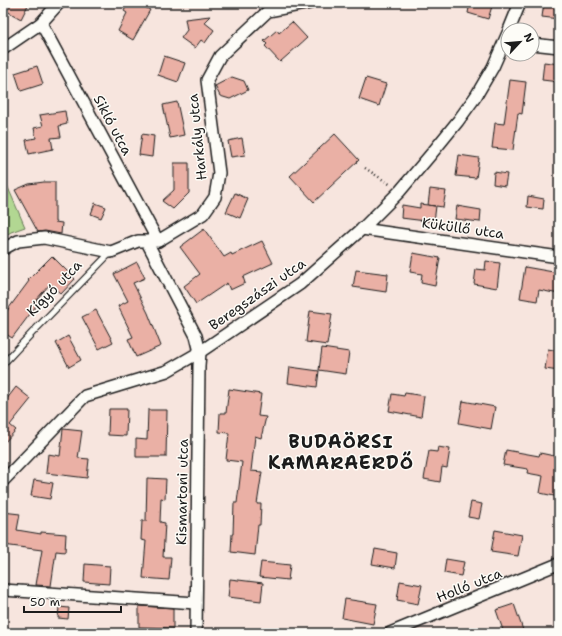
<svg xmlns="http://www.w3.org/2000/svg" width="562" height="636" font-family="'Shantell Sans',sans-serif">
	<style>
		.green { fill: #b2d792; stroke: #677a57 }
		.building { fill: #eab0a5; stroke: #1c1c1c }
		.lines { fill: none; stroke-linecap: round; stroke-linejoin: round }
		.service-casing { stroke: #1c1c1c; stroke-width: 8 }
		.minor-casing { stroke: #1c1c1c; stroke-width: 14 }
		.path { stroke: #1c1c1c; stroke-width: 2.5; stroke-dasharray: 1 3; stroke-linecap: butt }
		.service { stroke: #fdfcf7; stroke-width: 5.5 }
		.minor { stroke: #fdfcf7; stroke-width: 11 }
		.labels { text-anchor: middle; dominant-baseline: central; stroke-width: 3; stroke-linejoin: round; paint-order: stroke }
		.street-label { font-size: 14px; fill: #1c1c1c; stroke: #fdfcf7 }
		.district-label { font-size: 18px; font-weight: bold; letter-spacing: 1px; fill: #1c1c1c; stroke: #fdfcf7 }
	</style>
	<rect width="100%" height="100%" fill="#f7e5de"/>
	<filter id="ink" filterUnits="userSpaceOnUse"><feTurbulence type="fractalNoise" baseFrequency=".025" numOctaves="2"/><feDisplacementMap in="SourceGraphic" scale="8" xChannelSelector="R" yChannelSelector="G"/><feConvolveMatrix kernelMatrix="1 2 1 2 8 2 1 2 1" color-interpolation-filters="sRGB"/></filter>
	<g filter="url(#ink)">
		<path class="green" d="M3 176 25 227 11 232 3 237Z"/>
		<g class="building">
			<path d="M3 3H29L21 19 3 9Z"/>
			<path d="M128 3H138L150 10 133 40 118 31 127 13 124 11Z"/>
			<path d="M470 3H493L488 19 468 13Z"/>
			<path d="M544 3H559V19L542 17Z"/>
			<path d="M210 16 204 22 214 30 205 43 201 40 195 48 181 38 187 30 185 19Z"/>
			<path d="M292 22 307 38 280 62 265 46 267 44 264 41 277 30 279 33Z"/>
			<path d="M164 56 185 63 178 82 158 75Z"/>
			<path d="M544 62 559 64V82L542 80Z"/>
			<path d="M37 66 43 84 21 91 15 73Z"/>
			<path d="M232 77 244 81 248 90 230 99 220 96 215 86Z"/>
			<path d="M366 78 386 84 379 106 359 99Z"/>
			<path d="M510 80 526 82 522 114 518 113 513 150 492 148 495 123 504 124Z"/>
			<path d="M177 102 184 135 170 138 163 105Z"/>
			<path d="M65 111 67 124 59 126 61 137 51 138 53 149 29 154 26 140 36 138 34 128 43 126 40 115Z"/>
			<path d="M142 134 154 136 152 157 139 155Z"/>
			<path d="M335 134 359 160 314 202 290 176Z"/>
			<path d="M242 138 245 155 231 157 228 141Z"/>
			<path d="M459 155 479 158 476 178 456 176Z"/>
			<path d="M174 163H189V193L173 209 162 201 174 190Z"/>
			<path d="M494 172 507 174 505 186 493 184Z"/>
			<path d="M44 182H55V222L62 223 61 234 45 231 38 232 15 190 29 184Z"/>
			<path d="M430 189 446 191 443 207 436 206 434 222 401 218 402 205 420 208V204L435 206 428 205Z"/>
			<path d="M235 193 248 199 240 218 226 212Z"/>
			<path d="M528 196 544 199 543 209 527 207Z"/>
			<path d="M95 203 106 207 101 218 91 214Z"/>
			<path d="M457 206 481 210 480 222 455 219Z"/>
			<path d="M204 229 224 257 231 253 232 255 262 241 273 263 243 277 245 283 230 290 227 283 196 304 184 286 200 274 180 247Z"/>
			<path d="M413 253 440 258 435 286 421 283 422 274 410 272Z"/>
			<path d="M52 256 75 279 61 294 50 284 36 300 39 302 12 338 3 332V316L29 281 28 280Z"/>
			<path d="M486 261 500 263 497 288 474 284 476 269 485 270Z"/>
			<path d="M137 262 145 278 133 283 148 313 161 346 136 357 128 339 133 337 118 306 128 301 114 274Z"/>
			<path d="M525 267 559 273V294L539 290 537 301 520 298Z"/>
			<path d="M356 270 388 274 386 292 353 287Z"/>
			<path d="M96 310 113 342 99 349 82 317Z"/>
			<path d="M310 311 332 314 327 345 306 342Z"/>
			<path d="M68 336 81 360 69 367 56 343Z"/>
			<path d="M322 348 349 352 346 374 319 370Z"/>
			<path d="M548 349 559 351V371L545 369Z"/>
			<path d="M290 367 319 371 317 387 288 383Z"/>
			<path d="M16 387 31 399 10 425 16 430 3 444V404Z"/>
			<path d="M229 389 261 394 258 416 266 417 261 438 255 436 251 471 262 472 257 504H261L260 525H258L255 555 231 552 232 534H233L234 503H237L242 462 226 460 229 433 219 432 220 413H226Z"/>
			<path d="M405 393 424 396 421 417 389 411 392 394 404 396Z"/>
			<path d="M463 401 495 407 491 429 459 423Z"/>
			<path d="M109 409H127L126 436 108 435Z"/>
			<path d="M148 410H167L166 457H136V439L147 440Z"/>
			<path d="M63 429 82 431 78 458 89 459 87 478 46 473 48 454 60 456Z"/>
			<path d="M438 447 450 449 447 468 442 467 440 482 424 479 429 451 437 452Z"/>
			<path d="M506 450 539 456 540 453 559 457V497L540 493 543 476 527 473 528 469 503 465Z"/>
			<path d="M147 478 166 479 165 499 161 498 160 522 165 523 163 557H171L169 580 143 578 146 541 141 540 142 521H146Z"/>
			<path d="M34 480 53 483 50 499 31 496Z"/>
			<path d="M471 502 482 504 479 519 468 517Z"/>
			<path d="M3 512 20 514 17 530 41 534V532L66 534 65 552 56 551 51 586 36 585 42 550 3 545Z"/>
			<path d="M495 530 522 535 518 556 491 552Z"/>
			<path d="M375 549 397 553 395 568 372 564Z"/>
			<path d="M446 559 464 562 461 576 444 573Z"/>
			<path d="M261 562 290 565 288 580 259 577Z"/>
			<path d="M85 564 110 566 109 584 84 582Z"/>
			<path d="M230 579 263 583 261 601 228 597Z"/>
			<path d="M400 581 422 585 418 604 397 600Z"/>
			<path d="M345 599 377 604 373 624 342 618Z"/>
			<path d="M514 604 524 633H504L496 610Z"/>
			<path d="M139 606 173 608V628L139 627Z"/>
			<path d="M59 607 69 608 68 619 58 618Z"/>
		</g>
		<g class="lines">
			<defs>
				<path id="service" d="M3 364 32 333 111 252"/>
				<g id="minor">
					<path d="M41 23 158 241"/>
					<path d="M509 30 520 3"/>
					<path d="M532 44 559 47"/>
					<path d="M3 49 41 23 59 3"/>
					<path d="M362 229 559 257"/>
					<path d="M147 242 196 336 200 352 199 366 196 633"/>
					<path d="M3 249 18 241 44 238 111 252 138 241H158L203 214 215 197 219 173 207 80 220 56 268 11 310 3"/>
					<path d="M3 481 85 396 167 371 200 352 300 284 362 229 400 191 432 153 458 121 476 96 493 67 508 33"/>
					<path d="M3 590 196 603"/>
					<path d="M390 633 558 564"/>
				</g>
			</defs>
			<use href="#service" class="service-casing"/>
			<use href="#minor" class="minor-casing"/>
			<path class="path" d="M365 168 391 185"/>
			<use href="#service" class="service"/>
			<use href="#minor" class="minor"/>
		</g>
	</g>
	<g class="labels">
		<g class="street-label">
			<text transform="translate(113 125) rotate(62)">Sikló utca</text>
			<text transform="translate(197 137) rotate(-96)">Harkály utca</text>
			<text transform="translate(463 228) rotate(8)">Küküllő utca</text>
			<text transform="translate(54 288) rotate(-46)">Kígyó utca</text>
			<text transform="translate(257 294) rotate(-35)">Beregszászi utca</text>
			<text transform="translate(182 492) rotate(-89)">Kismartoni utca</text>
			<text transform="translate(469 585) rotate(-22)">Holló utca</text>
		</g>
		<g class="district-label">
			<text x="341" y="442">BUDAÖRSI<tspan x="341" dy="21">KAMARAERDŐ</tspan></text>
		</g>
	</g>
	<rect width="562" height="636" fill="none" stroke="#fdfcf7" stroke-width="16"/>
	<rect x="8" y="8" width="546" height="620" fill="none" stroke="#1c1c1c" stroke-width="1.5" filter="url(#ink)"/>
	<g transform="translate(520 42) rotate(64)"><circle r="19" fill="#fdfcf7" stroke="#a3a29f"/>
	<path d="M0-3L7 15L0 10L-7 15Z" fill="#1c1c1c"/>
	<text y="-6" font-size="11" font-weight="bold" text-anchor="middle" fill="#1c1c1c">N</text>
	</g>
	<path d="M24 606v6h97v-6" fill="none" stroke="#1c1c1c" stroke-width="2"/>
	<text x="30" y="606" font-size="12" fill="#1c1c1c" stroke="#fdfcf7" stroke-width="3" paint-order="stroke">50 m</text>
</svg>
